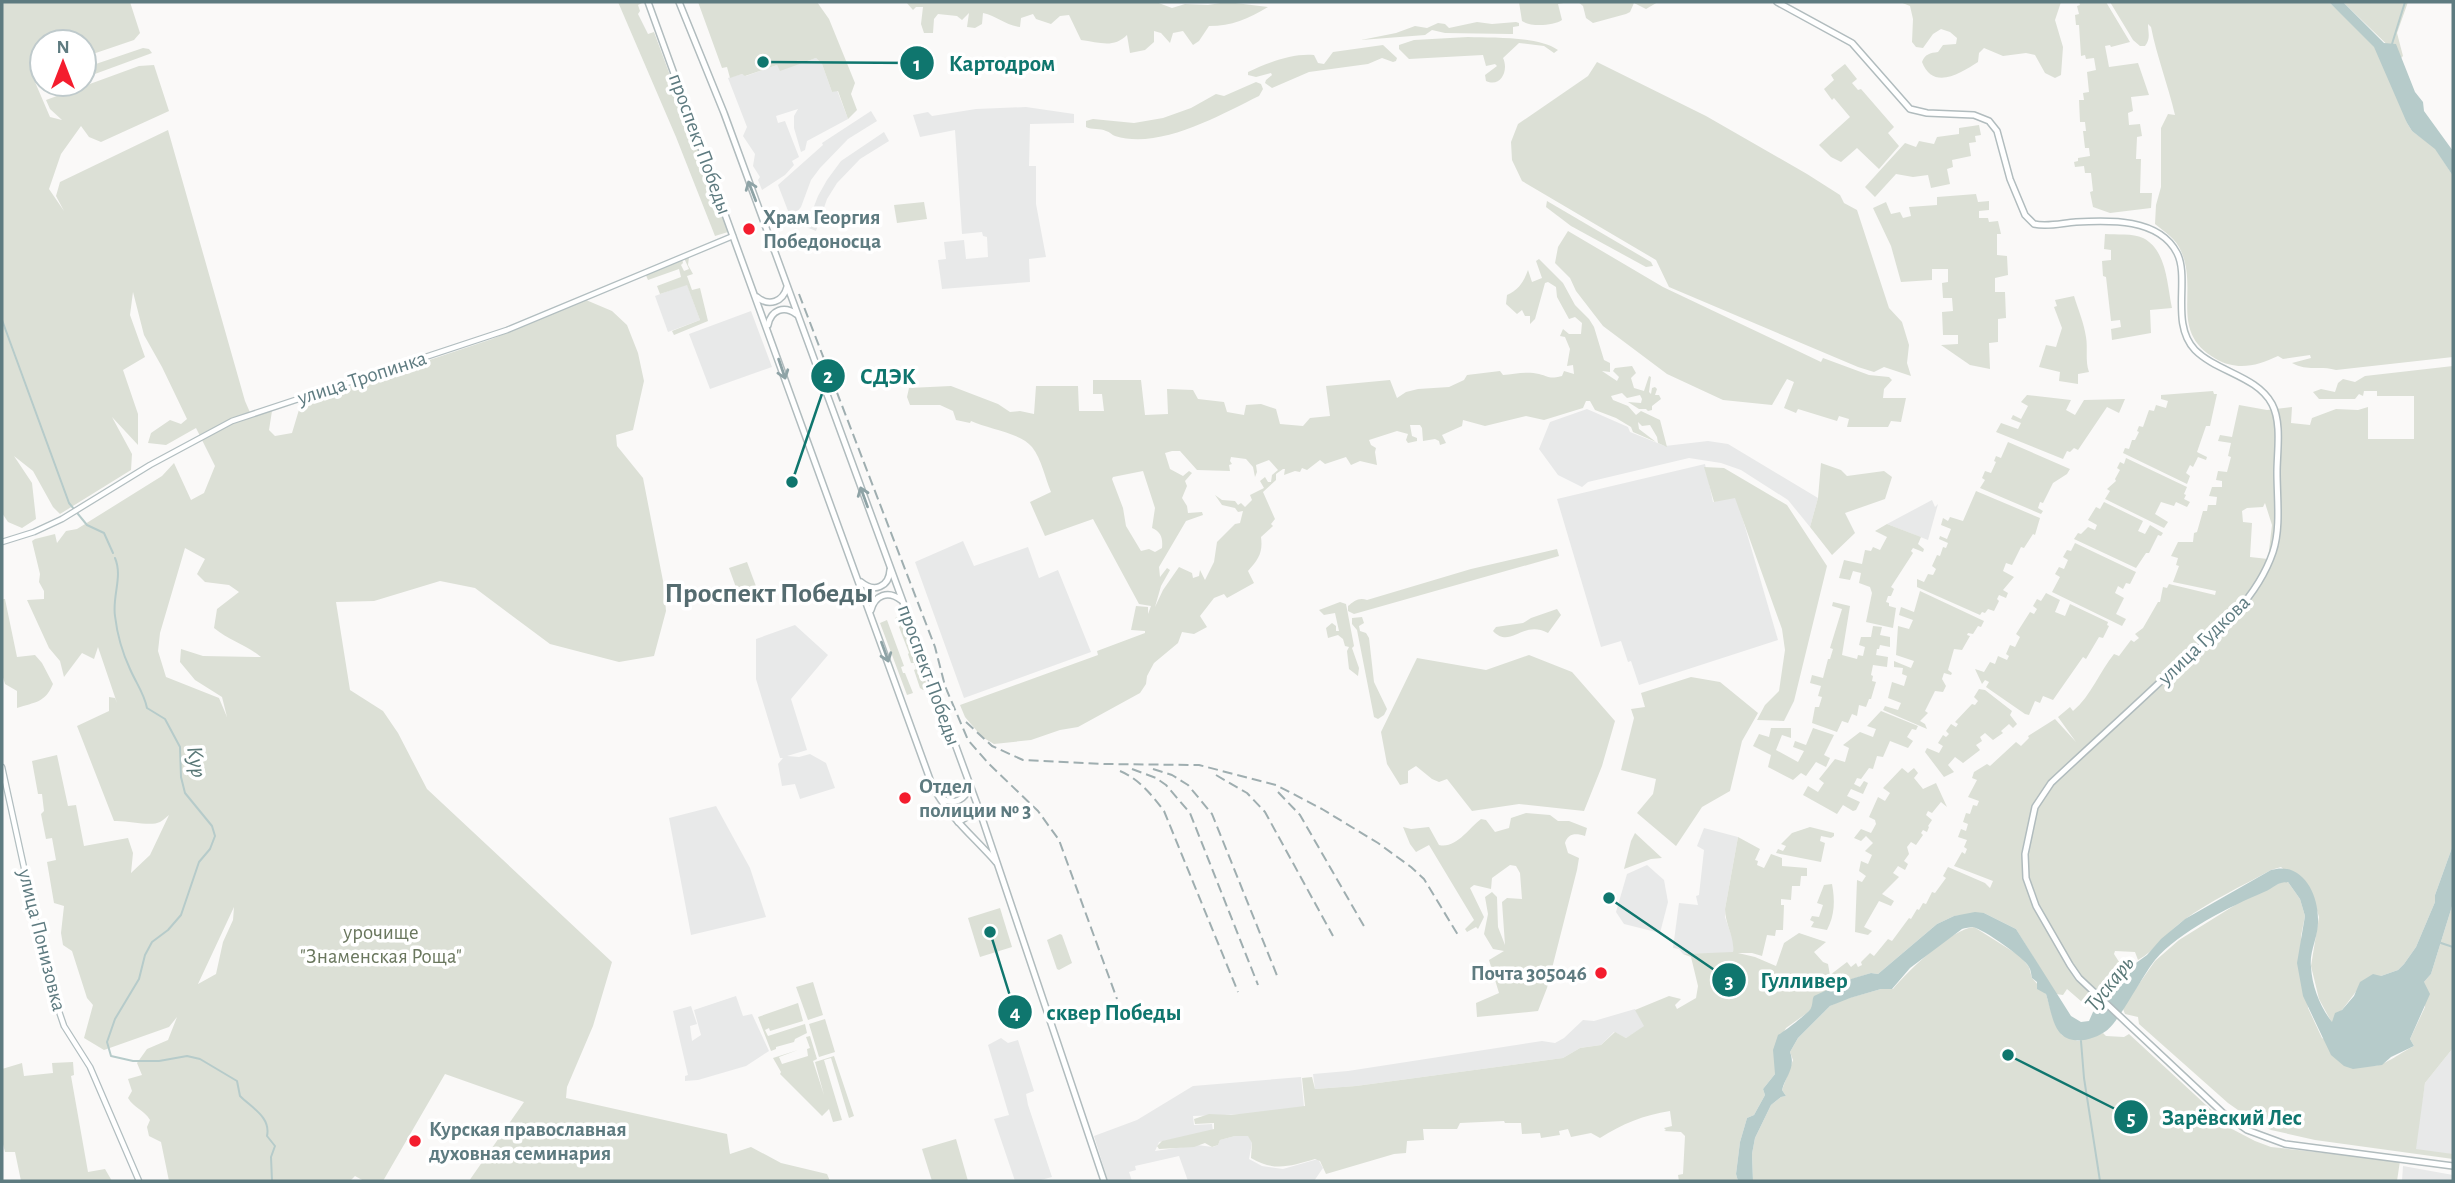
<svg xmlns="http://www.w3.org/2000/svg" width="2455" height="1183" font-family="'Alegreya Sans',sans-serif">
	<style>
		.built { fill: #e8e9e9 }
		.green { fill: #dce0d6; fill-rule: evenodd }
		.water { fill: #b6cbca }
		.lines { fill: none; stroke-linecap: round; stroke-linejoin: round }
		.stream { stroke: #b6cbca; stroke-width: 2 }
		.secondary-casing { stroke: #b2bec0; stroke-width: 7 }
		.primary-casing { stroke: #b1bcbe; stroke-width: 8 }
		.secondary { stroke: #fff; stroke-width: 4.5 }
		.primary { stroke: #fff; stroke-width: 5 }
		.rail { stroke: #9faeb0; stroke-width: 2; stroke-dasharray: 10 5; stroke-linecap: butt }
		.oneway { stroke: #8ea3a6 }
		.poi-dot { fill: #f41d2e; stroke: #fff; stroke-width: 2.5 }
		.labels { text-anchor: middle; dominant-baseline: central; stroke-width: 7; stroke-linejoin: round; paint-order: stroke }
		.street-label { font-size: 21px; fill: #5e7b80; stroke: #fff }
		.poi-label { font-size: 21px; font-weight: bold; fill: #5e7b80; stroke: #fff; text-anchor: start }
		.park-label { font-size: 21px; fill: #6a775e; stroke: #fff }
		.water-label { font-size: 23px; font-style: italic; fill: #587776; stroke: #fff }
		.district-label { font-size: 28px; font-weight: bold; fill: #556c70; stroke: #fff }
		.leader { fill: none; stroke: #0f766e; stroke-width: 2.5 }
		.callout-dot { fill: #0f766e; stroke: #fff; stroke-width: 2.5 }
		.mark-label { font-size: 21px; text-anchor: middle; font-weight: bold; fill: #fff }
		.callout-label { font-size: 23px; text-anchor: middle; font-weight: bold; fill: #0f766e; stroke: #fff; stroke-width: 7; stroke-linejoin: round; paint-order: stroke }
	</style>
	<rect width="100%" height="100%" fill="#faf9f8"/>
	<g class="built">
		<path d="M816 58 822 64 832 92 837 90 848 119 807 141 805 150 801 152 794 128V116L798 109 776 116 778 123 785 121 799 157 792 161 794 165 785 175 762 190 758 180 760 177 753 166 755 154 743 136 747 127 728 78 742 74 746 76 777 65 780 70Z"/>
		<path d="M1026 107 1074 114V123L1030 124 1029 166H1036V204L1046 257 1029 259 1030 282 942 289 938 260 946 259 944 242 964 240 966 259 988 257 987 237 983 236 982 232 962 234 955 130 920 137 913 115 928 112 932 116 976 109Z"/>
		<path d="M871 111 877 121 848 139 820 168 811 180 801 207 796 213 790 216 778 185 823 145 822 143Z"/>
		<path d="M884 132 889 141 860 159 837 183 827 199 816 231 806 227 818 196 827 180 841 161Z"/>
		<path d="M687 284 700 320 668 332 655 296Z"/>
		<path d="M751 311 772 367 710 389 689 334Z"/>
		<path d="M1587 409 1628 427 1630 432 1665 446 1708 441 1728 444 1818 498 1810 527 1788 500 1741 470 1721 463 1689 458 1588 482 1582 487 1558 475 1539 449 1550 422Z"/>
		<path d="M1705 464 1713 502 1736 496 1778 640 1639 685 1631 661 1628 662 1621 641 1601 647 1557 499Z"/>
		<path d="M1932 500 1935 507 1938 504 1928 540 1887 524Z"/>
		<path d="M963 541 974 566 1028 547 1039 578 1058 570 1091 652 964 698 915 562Z"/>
		<path d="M795 625 828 655 791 699 807 750 787 756 799 757 810 754 826 763 835 788 800 799 795 784 782 786 778 764 783 758H780L756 679V639Z"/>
		<path d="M716 806 750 868 766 917 691 935 669 818Z"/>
		<path d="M1704 828 1738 837 1725 909V917L1734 943 1733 953 1683 954 1679 949 1673 948 1679 903 1698 905 1696 896 1699 895 1704 850 1697 846Z"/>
		<path d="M1647 865 1664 880 1668 902 1660 933 1624 924 1616 912 1627 874Z"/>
		<path d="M736 996 743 1016 752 1014 769 1051 746 1066 698 1080 685 1081V1076L688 1075 673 1011 691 1006 697 1024 690 1026 692 1041 701 1035 694 1010Z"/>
		<path d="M1635 1009 1645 1026 1626 1038 1614 1032 1601 1045 1580 1048 1563 1058 1356 1086 1315 1089 1313 1074 1348 1071 1542 1041 1555 1043 1564 1038 1583 1020 1594 1021Z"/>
		<path d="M1001 1038 1008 1043 1018 1040 1034 1091 1026 1094 1028 1105 1052 1177 1037 1181H1015L994 1119 1009 1115 988 1045Z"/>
		<path d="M2453 1048V1155L2414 1150 2425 1083Z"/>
		<path d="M1301 1077 1304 1107 1254 1114 1193 1116 1194 1125 1212 1124 1213 1131 1159 1142 1155 1151 1197 1145 1213 1147 1218 1145 1220 1140 1235 1136H1249L1252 1143 1249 1159 1262 1166 1283 1169 1318 1159 1323 1168 1314 1181H1188L1179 1156 1135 1166 1136 1170 1129 1172 1132 1181H1108L1094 1136 1137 1120 1193 1086Z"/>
		<path d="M2403 1166 2453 1175V1181H2402Z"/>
	</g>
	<g class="green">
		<path d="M2 2H130L140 33 134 40 84 57V42H42V72L32 75 50 117 62 120 50 109 46 100 139 66 154 65 169 111 101 142 89 137 81 126 61 154 49 189 64 211 56 196 60 182 168 130 245 401 252 417 272 411 269 430 275 436 292 433 301 403 492 339 586 300 612 311 627 325 638 353 644 381 633 430 616 435 617 446 643 478 664 586 666 611 654 656 619 662 550 644 475 588 440 581 374 601 336 602 350 690 383 711 398 733 427 789 612 962 593 1026 567 1087 566 1098 727 1134 730 1154 751 1147 781 1163 827 1174 830 1181H469L524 1102 445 1074 383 1181H364L355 1176 350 1181H169L161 1142 149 1136 147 1127 150 1120C144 1110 134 1108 128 1098L132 1091 128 1079 142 1075 137 1063 147 1049 168 1040 177 1017 169 1027 104 1050 84 1038 93 1005 87 998 72 951 63 945 61 933 64 906 54 903 47 862 56 860 52 838 46 839 41 814 44 811 42 794H38L32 761 57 755 68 806 76 805 84 846 128 838 133 853 131 873 150 855 169 815C166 817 164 820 160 822 150 827 128 820 114 821L77 726 109 711V697L115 698 117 703 98 647 94 659 82 653 64 677 60 661 49 648 27 600 44 599V591L39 582 40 574 32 541 35 539 55 534 57 543 66 531 77 529 162 476 174 463 191 500 204 493 215 466 196 428 166 445 148 443 151 433 170 420 181 424 187 419 162 367 144 335 133 292 130 315 145 357 123 370 138 414V445L112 417 132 454 131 470 60 514 53 507 33 471 14 456 32 483 36 519 22 528 8 522 2 513ZM185 548 205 559 197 574 205 582 229 585 239 592 217 609 214 628C230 641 245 644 261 657L203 656 181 649 180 662 195 680 222 697 227 717 219 698 166 677 158 651 160 633ZM234 907 233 920 223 942 216 974 198 984Z"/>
		<path d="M618 2H644L638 5 640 11 638 14 648 34 654 32 728 232 715 236 676 137Z"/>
		<path d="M698 2H817L829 19 855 83 851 94 857 110 848 119 838 91 832 92 822 64 816 58 780 71 777 65 745 76 742 74 730 78 727 67 722 68Z"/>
		<path d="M906 2H1156L1172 8 1185 4 1208 5 1227 2 1268 7C1248 19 1232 26 1209 26L1199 41 1193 45 1183 31 1173 33 1170 43 1161 33 1154 31V42L1145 50 1130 53 1127 35C1113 49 1099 42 1081 40L1069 15 1060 16 1051 24 1036 19 1033 14 1021 18 1020 27C1005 25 997 16 983 13L982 24 975 28 967 27 969 13 962 20 957 16 938 14 934 19 933 33H924L921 24 923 7H916L913 10Z"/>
		<path d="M1519 2H1569L1558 4 1562 20C1553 26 1530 27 1522 21Z"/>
		<path d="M1578 2H1658L1646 9 1634 3 1630 12 1626 14 1593 23 1586 18 1583 6Z"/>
		<path d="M1900 2H2061L2055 20 2063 47 2061 75 2055 78 2045 73 2035 55 2026 53 2003 56 1984 48 1979 53 1978 62C1961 73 1933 91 1922 62 1925 54 1930 53 1938 52L1943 45 1956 44 1957 38 1950 32 1941 29 1933 34 1923 48 1916 47 1912 42 1913 19 1910 6Z"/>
		<path d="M2079 2H2106L2130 42 2111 47 2110 45 2105 46 2109 67 2138 63 2149 95 2131 97 2133 111 2128 113 2129 125 2140 124 2142 136 2137 137 2136 159H2141L2140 193H2152L2151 208 2110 213 2093 207 2090 192 2093 191 2091 173H2085L2084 166 2075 167 2074 162 2078 161V158L2090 156 2089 148H2085L2083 131H2086L2085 122H2080L2079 100H2084L2083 93 2089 92 2087 72 2096 70 2094 58 2086 59 2085 55 2081 56 2079 25H2076L2075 15 2079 14 2077 6 2080 5Z"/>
		<path d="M2110 2H2329L2382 52 2402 103 2407 123 2412 131 2435 148 2453 176V357L2336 370C2318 365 2309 372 2292 363L2311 358 2310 355 2283 359 2278 356C2257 366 2237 371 2216 359 2168 332 2199 291 2181 251 2176 239 2165 232 2155 224L2156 205 2161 187V128L2168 114 2175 115C2168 85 2157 57 2151 27L2148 24C2148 33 2151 38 2145 46H2140L2133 40Z"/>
		<path d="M2343 2H2408L2397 33 2403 56 2401 58Z"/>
		<path d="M1477 22 1492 24 1516 22 1519 23V26L1513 27V34H1510L1445 33 1432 30 1425 35 1361 40 1396 33 1415 26 1427 28 1438 23 1445 24 1449 28Z"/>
		<path d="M1468 37C1493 38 1537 36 1558 50L1554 53 1544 46 1519 43 1503 58C1509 70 1501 88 1486 81L1485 75 1497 66 1495 64 1486 66 1483 55 1409 59 1399 49V45L1414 40Z"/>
		<path d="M1383 45 1397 58 1396 61 1393 62 1382 58 1368 64 1309 72 1272 88 1265 83 1266 80 1272 75 1271 73 1256 77 1248 75V72C1267 63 1292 53 1314 55L1318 63 1324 64 1333 52Z"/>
		<path d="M143 48 149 49 152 53 84 78V68Z"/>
		<path d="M1597 62 1706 116 1807 174 1840 195 1844 203 1857 210 1889 308 1902 322 1909 345 1907 363 1911 376 1884 367 1874 372 1858 367 1669 287 1656 260 1522 181 1512 160 1511 142 1518 124 1588 76Z"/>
		<path d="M1845 64 1857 79 1852 83 1858 90 1861 89 1894 127 1888 133 1899 146 1879 169 1857 148 1841 162 1831 157 1819 145 1850 117 1834 98 1832 100 1824 89 1834 80 1831 75Z"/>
		<path d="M1256 82 1261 84 1263 89 1259 96C1220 115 1160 150 1115 136 1112 135 1110 132 1106 131 1100 128 1092 130 1086 127V121L1093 119 1134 123 1163 118 1191 108 1216 94 1224 96Z"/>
		<path d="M1979 125 1981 135 1975 136 1976 142 1969 143 1971 156 1952 160 1953 167 1947 169 1950 184 1931 188 1928 175 1913 177 1896 174 1875 197 1865 187 1905 143 1916 147 1919 141 1934 144 1937 137 1959 134V128Z"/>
		<path d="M1976 194 1978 202 1989 201V210L1979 211V218H1988L1989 222 1998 221 2001 234H1997V255L2007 256 2008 275 1995 278V292H2005L2006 318 1998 319V342L1989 343 1990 369 1970 365 1941 345 1958 344V335H1943L1942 312 1953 311 1952 298H1943L1942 283 1948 282V269H1932V280L1901 282 1891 246 1873 208 1886 202 1891 214 1900 212 1903 218 1911 216 1909 207 1937 205V197Z"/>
		<path d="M1547 201 1651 262 1653 266 1646 267 1571 226 1546 207Z"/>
		<path d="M924 202 927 219 897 223 894 205Z"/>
		<path d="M1568 231 1663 287 1821 362 1823 358 1869 375 1889 377 1892 380 1884 389 1883 398H1906L1901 422 1891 421 1888 427H1847L1849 419 1839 416 1837 421 1798 409 1796 413 1784 408 1794 382 1787 379 1772 405 1723 400 1667 374 1603 326 1576 291 1570 278 1555 263 1558 247Z"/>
		<path d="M2105 234C2116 235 2133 233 2143 238 2167 250 2167 285 2172 308L2150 310 2151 333 2112 340 2111 329 2121 327 2120 320 2111 321 2106 277 2103 276 2102 261 2111 260V250L2104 249Z"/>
		<path d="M689 257 688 265 693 274 687 276 692 290 700 288 708 321 674 335 672 331 700 320 687 285 660 294 657 286 681 277 679 269 648 280 645 273 682 258 683 263 681 265 684 271 689 269 684 258Z"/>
		<path d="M1539 259 1563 283 1575 305 1589 319 1594 327 1604 360 1610 363V372L1602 371 1617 381 1619 377 1613 371 1615 368 1632 366 1636 373 1631 378 1634 388 1644 391 1649 376 1651 377 1649 392 1651 394 1652 388 1655 387 1657 389 1655 395H1659L1661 399 1652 406V410L1648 411 1646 409H1639L1628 402 1641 403 1642 399 1640 395 1627 398 1622 393 1611 396 1613 400 1628 406 1636 415 1641 411 1660 420 1667 447 1658 443 1657 437 1650 425 1642 426 1638 422 1639 429 1656 442 1633 432 1631 427 1616 418 1595 410 1590 401H1586L1583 408 1544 420 1526 416 1485 426 1463 420 1462 426 1442 435 1446 443 1440 445 1439 441 1435 439 1423 441 1422 428 1420 425H1410L1412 436 1417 438V441L1408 443 1406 440 1408 434 1397 431 1369 440 1371 445 1376 448 1375 452 1377 465 1360 461 1351 465 1346 457 1325 464 1320 460 1307 470 1302 468 1300 472 1295 471 1284 475 1285 469H1283L1276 474V480L1263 492 1275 519 1271 524 1273 526 1261 537C1263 552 1259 559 1248 571L1254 583 1227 598 1224 594 1214 598 1200 616 1207 627 1194 634 1182 632 1178 643 1154 663 1147 676 1146 684 1140 693 1078 727 1060 730 1031 740 994 744 982 737 965 717 960 705 1098 655 1097 651 1145 633V631L1131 630 1136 606 1148 607V614L1151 606 1139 604 1093 519 1045 536 1030 502 1051 492C1045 478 1042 460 1032 447 1021 433 988 429 971 421L970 423 956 420 953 411 940 405H910L907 397 909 388 951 386 998 404 1010 412 1020 411 1034 414 1036 386H1078L1079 411H1104L1102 394H1093V380H1141L1145 415 1168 414 1167 389 1193 390 1198 399 1224 402 1227 412 1244 415 1246 405 1261 404 1276 409 1280 424 1303 426 1310 418 1330 416 1326 386 1390 380 1397 398 1406 392 1418 389 1449 387 1464 380 1467 375 1500 371 1503 375C1515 374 1527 371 1539 374 1550 377 1549 379 1562 376L1564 371 1574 374 1573 365 1567 366 1570 349 1565 337 1560 336 1563 329 1569 334H1581L1582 323 1575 317 1569 319 1557 297 1556 287 1548 282 1545 283 1535 319 1530 324V316H1525L1522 310 1517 314 1506 304 1507 295C1519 290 1524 281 1528 270L1532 282 1542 278 1536 261ZM1172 451H1180L1197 470 1230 471 1229 465 1232 464 1230 461 1231 457 1246 459 1253 467 1255 477 1257 472 1256 465 1269 460 1278 470 1272 475 1271 482H1268L1265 477 1260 481 1264 488 1250 495 1252 500 1245 507 1241 503 1238 505 1235 501 1222 500 1215 495 1222 505 1235 508 1238 512 1243 511 1240 523 1235 524 1217 542 1214 562 1205 580 1200 570 1199 576 1193 578 1192 573 1179 567 1163 590 1155 607 1161 586 1170 570 1167 568 1160 577 1159 567 1186 521 1203 515 1202 512 1188 513 1187 506 1182 498 1187 486 1185 481 1192 473 1189 471 1183 476 1170 469 1165 453ZM1143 471 1155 508 1152 528C1161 532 1163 538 1162 548L1155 552 1149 549 1141 551 1126 526 1123 508 1112 479 1113 477Z"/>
		<path d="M2074 296C2078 309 2084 323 2086 337 2088 348 2085 361 2089 372L2078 374V384L2059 381 2060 372 2039 367 2046 345 2056 347 2062 328 2054 307 2057 306 2055 300Z"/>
		<path d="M2453 366V845L2435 895V902L2416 947 2404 964 2398 970 2381 976 2358 989 2332 1023 2319 999 2311 966 2319 917 2313 897 2281 867 2271 870C2242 886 2210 901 2184 920 2167 932 2156 950 2138 960L2135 952 2115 951 2114 954 2121 965V978H2112L2082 1002 2067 989 2063 995 2056 994 2016 929 1984 913 1954 916 1937 924 1878 974 1871 973 1834 985 1807 1013 1786 1028 1783 1034 1775 1074 1763 1089 1765 1095 1754 1115 1747 1118 1740 1142 1736 1174 1738 1181H1679L1678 1175 1683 1174 1685 1136 1681 1132 1664 1131 1666 1130 1664 1128 1672 1126 1670 1111C1644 1115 1622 1124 1600 1138L1591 1133 1571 1137 1568 1129 1559 1131 1560 1135 1541 1138 1540 1133 1522 1134 1521 1123H1505L1504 1121 1460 1123 1457 1129H1423L1424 1140 1407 1141 1406 1153 1394 1154 1326 1174 1320 1161 1315 1159C1291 1166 1274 1172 1251 1158L1252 1143 1248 1136H1235L1220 1140 1218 1145 1212 1147 1205 1143 1194 1147 1159 1149 1157 1146 1162 1141 1214 1129V1123L1195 1124 1194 1119 1209 1114 1231 1115 1305 1106 1302 1078 1312 1077 1315 1089 1356 1086 1563 1058 1580 1048 1601 1045 1615 1032 1626 1038 1644 1026 1635 1010 1669 996 1681 999 1675 1005 1677 1009 1696 998 1698 986 1691 957 1683 954 1733 952C1735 938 1725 924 1725 909L1738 837 1760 849 1755 860 1758 861 1757 865 1764 868 1771 854 1782 858V866L1807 868V876H1801L1800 886H1792L1791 900 1781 899V905H1784L1783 930H1776L1775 936 1767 935 1762 956 1752 953H1738L1755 957 1776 966 1784 943 1799 933 1826 942 1814 952 1823 962 1828 964 1830 975 1847 962 1851 967 1856 963 1858 967 1862 965 1861 962 1870 953 1874 956 1888 939 1892 941 1909 918 1911 919 1917 909 1919 910 1923 903 1926 904 1932 892 1935 893 1946 878 1943 876 1948 867 1985 883 1990 888 1993 881 1954 866 1962 852 1965 854 1967 849 1964 847 1967 840 1958 837 1961 829 1966 831 1968 824 1963 822 1966 813 1970 814 1973 805 1977 806 1979 801 1968 797 1977 780 1972 778 1974 772 1987 764 1990 766 2016 742 2021 746 2029 738 2028 736 2055 719 2076 742 2058 717 2070 707 2073 711C2091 696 2100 671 2114 654L2119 656 2131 640 2134 642 2139 638 2135 634 2143 628 2158 602H2160L2163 587 2167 588 2169 584 2215 595 2216 591 2173 582 2179 566 2176 565 2178 558 2171 556 2178 542H2193L2194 533 2197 532 2203 511H2207L2208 505H2216L2217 497 2209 496 2212 487H2222V481L2216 480 2218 471 2227 472 2231 457 2228 456 2231 443 2218 441 2220 435 2232 437 2239 405 2267 410 2292 407 2291 423 2310 425 2312 418 2336 409 2358 410 2368 407V439H2414V396H2377V391H2364L2363 396 2359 394 2355 399H2319L2313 392 2321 389 2335 392 2338 383 2343 379 2355 382 2365 376ZM2265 503 2272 525 2268 559 2250 557 2252 523 2243 522 2242 511 2247 508 2263 507Z"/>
		<path d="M2213 391 2214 394H2217L2210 426H2206L2197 452 2207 457 2206 460 2198 457 2193 467 2190 465 2186 473 2190 476 2187 484 2123 453 2125 448 2129 449 2132 440H2135L2139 432 2137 431 2139 426 2143 427 2149 410 2154 411 2156 405 2166 408 2168 401 2161 399V395Z"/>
		<path d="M2027 395 2071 400 2066 410 2075 415 2084 400 2125 399 2119 413 2107 407 2078 450 2074 448 2070 452 2067 451 2063 459 1996 432 2001 423 2018 429 2021 423 2011 419 2013 415 2021 419 2028 406 2021 402Z"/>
		<path d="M2008 442 2070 469 2067 474 2053 483 2043 503 2040 502 2038 508 2043 511 2041 514 1980 488 1985 480 1982 478 1985 471 1991 473 1996 462 1994 461 1996 456 2001 458Z"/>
		<path d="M2126 458 2187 487 2184 494 2186 495 2184 499 2190 502 2187 507 2176 502 2174 506 2161 502 2155 514 2168 522 2164 528 2105 499 2110 491 2107 489 2116 481 2115 479 2120 470 2117 468 2120 462 2124 464Z"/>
		<path d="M1821 463 1841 470 1847 476 1884 471 1892 477 1885 499 1845 513 1855 533 1832 555 1810 527 1818 498Z"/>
		<path d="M1704 467 1724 468 1787 505 1827 566 1794 701 1784 721 1757 720 1765 705 1779 691 1785 650 1782 629 1735 498 1714 502Z"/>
		<path d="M1976 491 2040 518 2035 535 2033 534 2024 548 2021 547 2012 565 2006 563 2003 571 2014 577 2003 590 2008 593 2006 598 1999 595 1997 599 1999 601 1994 611 1988 609 1985 613 1982 612 1980 615 1917 587V579L1924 582 1928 574 1933 575 1936 569 1932 566 1937 555 1940 556 1943 547 1946 548 1948 543 1939 539 1940 536 1947 539 1951 529 1941 525 1943 518 1948 521 1950 517 1963 521Z"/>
		<path d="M2104 502 2143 521 2138 531 2145 534 2150 525 2163 533 2161 536 2158 535 2149 553H2146L2136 568 2074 539 2078 533 2081 534 2088 527 2095 530 2097 525 2088 520 2096 507 2100 509Z"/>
		<path d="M1887 524 1921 537 1918 544 1924 549 1923 552 1913 548 1911 551 1913 553 1891 587 1894 589 1891 596H1888L1886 602 1889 603V606L1896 608 1893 628 1866 622 1872 593 1870 587 1859 583 1861 573 1853 571 1850 580 1839 578 1844 560 1862 564 1865 550 1871 551 1873 547 1880 550 1887 537 1875 531Z"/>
		<path d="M2075 543 2136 572 2130 584 2126 583 2123 589 2118 586 2115 593 2124 598 2116 614 2126 619 2122 626 2052 592 2060 577 2055 574 2059 567 2064 569 2068 560 2063 557 2067 550 2071 551Z"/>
		<path d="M1557 549 1559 556 1354 614 1348 611V606C1354 601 1359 597 1367 600L1471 569Z"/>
		<path d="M747 562 760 597 742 604 729 568Z"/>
		<path d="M1920 591 1984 621 1981 627 1978 626 1973 634 1968 633 1967 635 1970 636 1962 650 1954 649 1948 670 1952 673 1951 675 1944 673 1942 679 1946 686 1943 692 1935 691 1925 711 1928 713 1920 721 1925 724 1927 729 1883 710 1885 706 1898 710 1901 703 1888 698 1892 682 1904 686 1907 676 1902 674 1903 668 1894 667V661L1911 668 1914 661 1896 655 1898 626 1909 629 1913 620 1899 615 1901 607 1914 612Z"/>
		<path d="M2046 593 2060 600 2055 612 2065 616 2070 604 2108 622 2107 625 2109 626 2103 638 2099 637 2086 659 2083 657 2053 700 2043 696 2040 703 2035 701 2029 715 2025 714 1986 687 1989 682 1985 680 1982 684 1975 669 1984 672 1990 662 1995 664 1998 656 2007 660 2009 656 2006 654 2010 645 2015 647 2020 637 2016 634 2030 612 2034 614 2037 609 2033 606 2037 599 2041 601Z"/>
		<path d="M2 599H5L17 657 35 655 42 663 53 684C45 703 35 702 17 708V691L5 684 2 674Z"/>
		<path d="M1340 602 1346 604 1354 646 1352 648 1359 668 1358 676 1349 669 1347 651 1349 647 1345 646 1343 639 1338 635 1328 638 1326 628 1332 623 1336 626V631H1339L1335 613 1324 615 1319 610Z"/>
		<path d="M1833 602 1850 606 1842 655 1857 659 1858 655 1863 656 1865 647 1859 645 1861 637H1871L1873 626 1882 627 1880 635 1890 637V647L1880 645 1879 649H1877L1876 655 1888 657 1887 667 1873 665 1871 675 1873 676 1872 681 1876 682 1871 699H1869L1866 707 1859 705 1857 716 1852 714 1848 723 1842 721 1837 732 1812 723 1815 707H1819L1822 697 1818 696 1821 686 1810 683 1812 675 1823 678 1828 659H1830L1833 649 1830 648 1842 609 1832 606Z"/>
		<path d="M1557 609 1561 615 1548 633C1522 619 1511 650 1493 631L1496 627 1523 623 1531 618Z"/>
		<path d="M902 615 928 688 923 690 920 688 914 670 916 669 914 663H911L908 654 909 653 899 627 900 626 895 618Z"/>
		<path d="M1362 617 1364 623 1359 626 1360 631 1366 633 1369 638 1374 682 1387 709 1384 715 1378 719 1374 717 1357 630 1352 624V618Z"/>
		<path d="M887 620 904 666 901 667 903 673H905L913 693 907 695 880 623Z"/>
		<path d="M1529 655 1572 672 1615 721 1602 766 1584 811 1519 804 1472 811 1447 779 1439 782 1432 779 1416 766 1408 771V783L1400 785 1387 764 1381 732 1417 658 1486 670Z"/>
		<path d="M1691 677 1720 682 1758 713 1742 741 1730 791 1702 807 1676 846 1637 813 1653 794 1656 779 1621 770 1634 718 1631 709 1645 707 1641 693Z"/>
		<path d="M1979 689 1985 690 2012 711 2010 715 2017 724 2013 728 2009 724 2001 731 2003 733 1993 740 1985 733 1980 737 1982 741 1976 745 1980 750 1963 763 1955 757 1948 765 1954 772 1944 777 1925 752 1927 748 1939 753 1943 746 1938 743 1943 735 1946 737 1949 734 1946 731 1951 724 1956 727 1958 724 1955 722 1972 704 1975 705 1978 701 1974 697Z"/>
		<path d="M1881 711 1918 726 1916 730 1912 729 1907 737 1913 741 1908 748 1890 741 1883 757 1877 756 1873 769 1869 768 1861 779 1857 778 1854 784 1860 787 1864 781 1868 783 1863 794 1851 789 1847 796 1860 802 1856 810 1853 811 1843 805 1837 814 1803 795 1808 786 1818 792 1824 783 1819 779 1835 759 1845 762 1849 748 1843 745 1860 732 1873 737 1876 729 1867 726Z"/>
		<path d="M1771 728H1791V738L1782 735 1776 750 1798 762 1804 751 1793 747 1795 741 1806 745 1813 728 1834 735 1824 755 1830 758 1826 767 1816 762 1806 776 1801 773 1793 780 1768 767 1771 755 1753 746 1759 734 1769 737Z"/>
		<path d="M1902 768 1908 773 1914 768 1918 773 1914 778 1923 789 1936 783 1947 807 1941 802 1932 813 1928 811 1926 815 1932 820 1928 826 1929 827 1927 832 1923 830 1921 833 1923 835 1916 845 1911 842 1907 847 1909 854 1904 861 1908 864 1905 870 1898 866 1893 873 1899 877 1882 894 1894 901 1891 906 1879 901 1864 927 1872 931 1868 935 1855 932 1857 880 1862 882 1866 876 1859 871 1861 861 1868 864 1872 855 1865 851 1873 843 1866 836 1861 841 1854 838 1861 829 1871 833 1876 824 1875 820 1869 817 1878 797 1885 801 1890 793 1883 788Z"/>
		<path d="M1526 813 1550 815 1558 821H1569L1587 828 1585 836C1576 833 1568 833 1565 843L1568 853 1579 858 1577 870 1547 988 1538 1011 1477 1017 1476 1003 1499 993 1489 960 1504 951 1493 949 1484 934 1488 914 1485 897 1492 892 1497 897 1498 927 1505 945 1502 902 1507 898 1522 899 1520 873 1516 866 1510 865 1492 878 1491 889 1474 885 1470 888 1484 917 1478 929 1476 927 1467 932 1465 929 1474 920 1429 845 1416 852 1410 844 1403 827 1411 829 1429 827 1439 845C1456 849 1469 828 1481 819L1486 820 1495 832 1509 828 1511 818Z"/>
		<path d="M1810 827 1834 833V836L1831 838 1821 836 1820 841 1825 843 1821 862 1776 853 1778 849 1783 851 1786 846 1781 844 1792 833Z"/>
		<path d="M1635 833 1662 858 1651 859 1624 869 1631 841Z"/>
		<path d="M2282 882H2288L2300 899 2305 916 2301 936 2308 1008 2322 1038 2374 1066C2385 1065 2402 1052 2414 1046L2410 1039 2425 1007 2424 982 2431 974 2453 903V1048L2425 1083 2416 1149 2453 1154V1159L2315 1140 2271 1130 2255 1122 2228 1103 2139 1024 2138 1017 2125 1014 2123 1009 2125 1004 2155 961 2179 940 2240 902Z"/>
		<path d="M1832 884C1835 900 1835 915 1827 930L1811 927 1814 922 1810 920 1812 916 1819 917 1823 905 1817 903 1824 885Z"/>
		<path d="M1000 908 1012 947 980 957 968 918Z"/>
		<path d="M1974 927 2020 956 2029 967 2032 978 2046 994 2055 1024 2062 1035 2078 1041 2103 1033 2106 1036 2124 1037 2129 1034 2232 1129 2255 1141 2271 1147 2400 1161 2397 1181H1753L1752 1154 1755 1138 1771 1105 1781 1097 1786 1096 1782 1090 1793 1060 1790 1052 1798 1038 1830 1006 1842 1000 1881 989H1893C1908 971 1951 929 1974 927Z"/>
		<path d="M1060 934 1062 935 1072 963 1059 970 1057 969 1047 940Z"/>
		<path d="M813 982 823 1015 808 1020 796 987Z"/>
		<path d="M798 1003 803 1021 770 1031 769 1028 765 1030 768 1036 805 1024 807 1033 795 1039 794 1042 776 1047V1049L771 1051 758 1017Z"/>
		<path d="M825 1019 835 1052 819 1057 809 1024Z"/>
		<path d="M810 1036 817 1059 813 1061 824 1095 815 1062 834 1056 854 1116 849 1118 831 1058 824 1060 842 1120 833 1122 829 1109 822 1116 780 1074 781 1072 773 1058 798 1050 779 1057 782 1064 808 1056 807 1049 810 1048 806 1037Z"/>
		<path d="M73 1062 74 1075 71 1076 88 1172 105 1169 112 1181H21L15 1152H5L2 1140V1069L22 1063 24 1076 53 1073 52 1063Z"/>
		<path d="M956 1139 968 1181H932L922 1149Z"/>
	</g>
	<g class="water">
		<path d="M2329 2H2343L2384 43 2396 44 2415 92 2423 102 2424 111 2453 151V176L2435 149 2412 131 2407 123 2374 47Z"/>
		<path d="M2453 845V903L2431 974 2424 982 2430 994 2410 1039 2414 1046 2391 1057 2382 1065 2353 1069 2344 1066 2331 1055 2303 996 2297 963 2305 916 2300 899 2288 882C2277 882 2274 888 2264 892 2229 907 2180 931 2155 960 2142 976 2119 1022 2106 1031 2095 1039 2073 1046 2061 1034 2052 1025 2050 1006 2046 994L2037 989V982L2032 978C2031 974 2031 970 2029 967 2025 958 1983 929 1973 927 1970 927 1965 928 1962 929L1910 968 1892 989H1881L1850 998 1830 1006 1798 1038 1790 1052C1796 1068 1786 1075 1782 1090L1786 1096 1781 1097 1771 1105 1755 1138 1752 1154 1753 1181H1738L1736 1174 1740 1142 1747 1118 1754 1115 1765 1095 1763 1089 1775 1074 1773 1050 1778 1035C1781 1034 1810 1012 1811 1008 1813 1004 1812 999 1814 996L1851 979 1871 973 1878 974 1937 924 1954 916 1975 912 1984 913 2016 929 2071 1016 2081 1022 2089 1021 2093 1012 2103 1004 2125 971 2147 955 2161 939 2185 919 2271 870C2301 861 2318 892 2318 919 2319 936 2309 951 2311 967 2312 986 2320 1007 2332 1022L2335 1013 2342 1010 2354 996 2360 982 2373 974 2381 976 2398 970 2404 964 2416 947 2435 902V895Z"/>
	</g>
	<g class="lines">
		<g class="stream">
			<path d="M2392 44 2405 2"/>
			<path d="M2 320 69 503 87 525 104 533 113 553"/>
			<path d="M115 558C123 577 112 596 115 616 117 633 123 654 130 669 136 683 144 693 147 708L165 719 180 747 181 777 185 793 212 826 215 836 210 849 199 862 181 915 168 930 152 942 145 955 139 979 115 1019 107 1042 111 1056 133 1061H159L187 1056 200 1059 237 1081 240 1096C252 1108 271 1117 267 1136L275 1146 271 1157 272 1181"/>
			<path d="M2441 943 2453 947"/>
			<path d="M2081 1041 2084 1078 2100 1181"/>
		</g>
		<defs>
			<g id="secondary">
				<path d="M2 542 34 532 62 519 150 465 232 421 507 330 733 236"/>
				<path d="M2 767 49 982 64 1026 90 1067 139 1181"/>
			</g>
			<g id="primary">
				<path d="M648 2 932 785C947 815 974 837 996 862"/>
				<path d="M679 2 724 113 981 815 1104 1181"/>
				<path d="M1777 2 1852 43 1910 109 1927 113 1974 115 1989 121 1997 131 2010 179 2025 215 2034 224C2048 227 2062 223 2076 222 2109 220 2159 218 2177 253 2190 278 2170 324 2195 350 2217 372 2257 376 2272 404 2282 423 2277 452 2277 472 2277 498 2281 528 2273 552 2254 608 2202 644 2160 682 2124 716 2087 749 2051 783L2035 807 2025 854 2026 878 2036 906 2070 965 2079 978 2223 1113 2247 1130 2285 1144 2453 1166"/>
				<path d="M757 297C769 307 783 302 787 287"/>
				<path d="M768 325C771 310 784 305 796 314"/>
				<path d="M861 582C874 593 889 587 890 570"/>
				<path d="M871 610C875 595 888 590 901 600"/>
				<path d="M942 799C955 805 965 800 969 787"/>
				<path d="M958 822 972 814 981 815"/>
			</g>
		</defs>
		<use href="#secondary" class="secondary-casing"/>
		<use href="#primary" class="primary-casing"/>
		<use href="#secondary" class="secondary"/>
		<use href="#primary" class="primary"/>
		<g class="rail">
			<path d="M799 294 935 647 945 686 968 740 989 764 1038 811 1059 840 1117 999"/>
			<path d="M966 722 992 746 1023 760 1104 764 1199 765 1276 785 1322 809 1378 843 1411 867 1424 879 1458 935"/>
			<path d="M1132 769 1156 778 1166 785 1190 813 1258 985"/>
			<path d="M1153 769 1172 775 1188 785 1212 814 1278 978"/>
			<path d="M1120 771C1139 779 1152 795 1164 811L1238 992"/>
			<path d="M1216 775 1247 793 1265 812 1333 936"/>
			<path d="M1278 792 1300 815 1365 928"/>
		</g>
	</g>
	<defs><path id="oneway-shaft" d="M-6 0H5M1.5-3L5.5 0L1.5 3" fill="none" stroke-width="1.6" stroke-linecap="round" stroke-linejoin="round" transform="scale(1.75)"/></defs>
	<g class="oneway">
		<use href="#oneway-shaft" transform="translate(752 191) rotate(-111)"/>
		<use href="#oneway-shaft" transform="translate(782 369) rotate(71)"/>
		<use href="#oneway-shaft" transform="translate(864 497) rotate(-110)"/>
		<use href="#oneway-shaft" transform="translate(885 652) rotate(70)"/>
	</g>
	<g class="poi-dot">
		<circle cx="749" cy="229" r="7"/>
		<circle cx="905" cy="798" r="7"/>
		<circle cx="1601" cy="973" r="7"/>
		<circle cx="415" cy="1141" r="7"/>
	</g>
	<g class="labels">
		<g class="street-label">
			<text transform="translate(700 144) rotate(70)">проспект Победы</text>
			<text transform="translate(362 378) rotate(-18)">улица Тропинка</text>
			<text transform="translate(2204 640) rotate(-44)">улица Гудкова</text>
			<text transform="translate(929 675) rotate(70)">проспект Победы</text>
			<text transform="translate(42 940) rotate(76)">улица Понизовка</text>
		</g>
		<g class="poi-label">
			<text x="763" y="217">Храм Георгия<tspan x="763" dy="24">Победоносца</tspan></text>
			<text x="919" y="786">Отдел<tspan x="919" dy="24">полиции № 3</tspan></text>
			<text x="1587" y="973" text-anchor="end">Почта 305046</text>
			<text x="429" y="1129">Курская православная<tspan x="429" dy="24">духовная семинария</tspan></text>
		</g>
		<g class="park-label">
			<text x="381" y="932">урочище<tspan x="381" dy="24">"Знаменская Роща"</tspan></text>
		</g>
		<g class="water-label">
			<text transform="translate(196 762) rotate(80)">Кур</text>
			<text transform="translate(2110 984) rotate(-51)">Тускарь</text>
		</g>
		<g class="district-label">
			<text x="769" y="594">Проспект Победы</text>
		</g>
	</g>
	<path class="leader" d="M763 62L917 63M792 482L828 376M1609 898L1729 980M990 932L1015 1012M2008 1055L2131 1117"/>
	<g class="callout-dot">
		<circle cx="763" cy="62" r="7"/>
		<circle cx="792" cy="482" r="7"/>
		<circle cx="1609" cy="898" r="7"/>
		<circle cx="990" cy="932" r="7"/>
		<circle cx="2008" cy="1055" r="7"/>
		<circle cx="917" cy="63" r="18"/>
		<circle cx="828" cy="376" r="18"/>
		<circle cx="1729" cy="980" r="18"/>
		<circle cx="1015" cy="1012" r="18"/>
		<circle cx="2131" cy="1117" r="18"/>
	</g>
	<g class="mark-label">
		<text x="917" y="71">1</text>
		<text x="828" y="383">2</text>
		<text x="1729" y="988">3</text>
		<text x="1015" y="1019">4</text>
		<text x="2131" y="1125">5</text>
	</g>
	<g class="callout-label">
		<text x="1002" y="71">Картодром</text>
		<text x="888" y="384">СДЭК</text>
		<text x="1804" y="988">Гулливер</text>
		<text x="1114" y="1020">сквер Победы</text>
		<text x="2232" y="1125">Зарёвский Лес</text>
	</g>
	<rect width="2455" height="1183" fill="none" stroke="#5e7b80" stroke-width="7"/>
	<g transform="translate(63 63)"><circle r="33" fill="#ffffff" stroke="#bfcacc" stroke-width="2"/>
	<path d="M0-5L12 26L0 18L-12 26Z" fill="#f41d2e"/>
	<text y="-10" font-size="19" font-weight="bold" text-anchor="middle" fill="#5e7b80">N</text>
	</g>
</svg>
